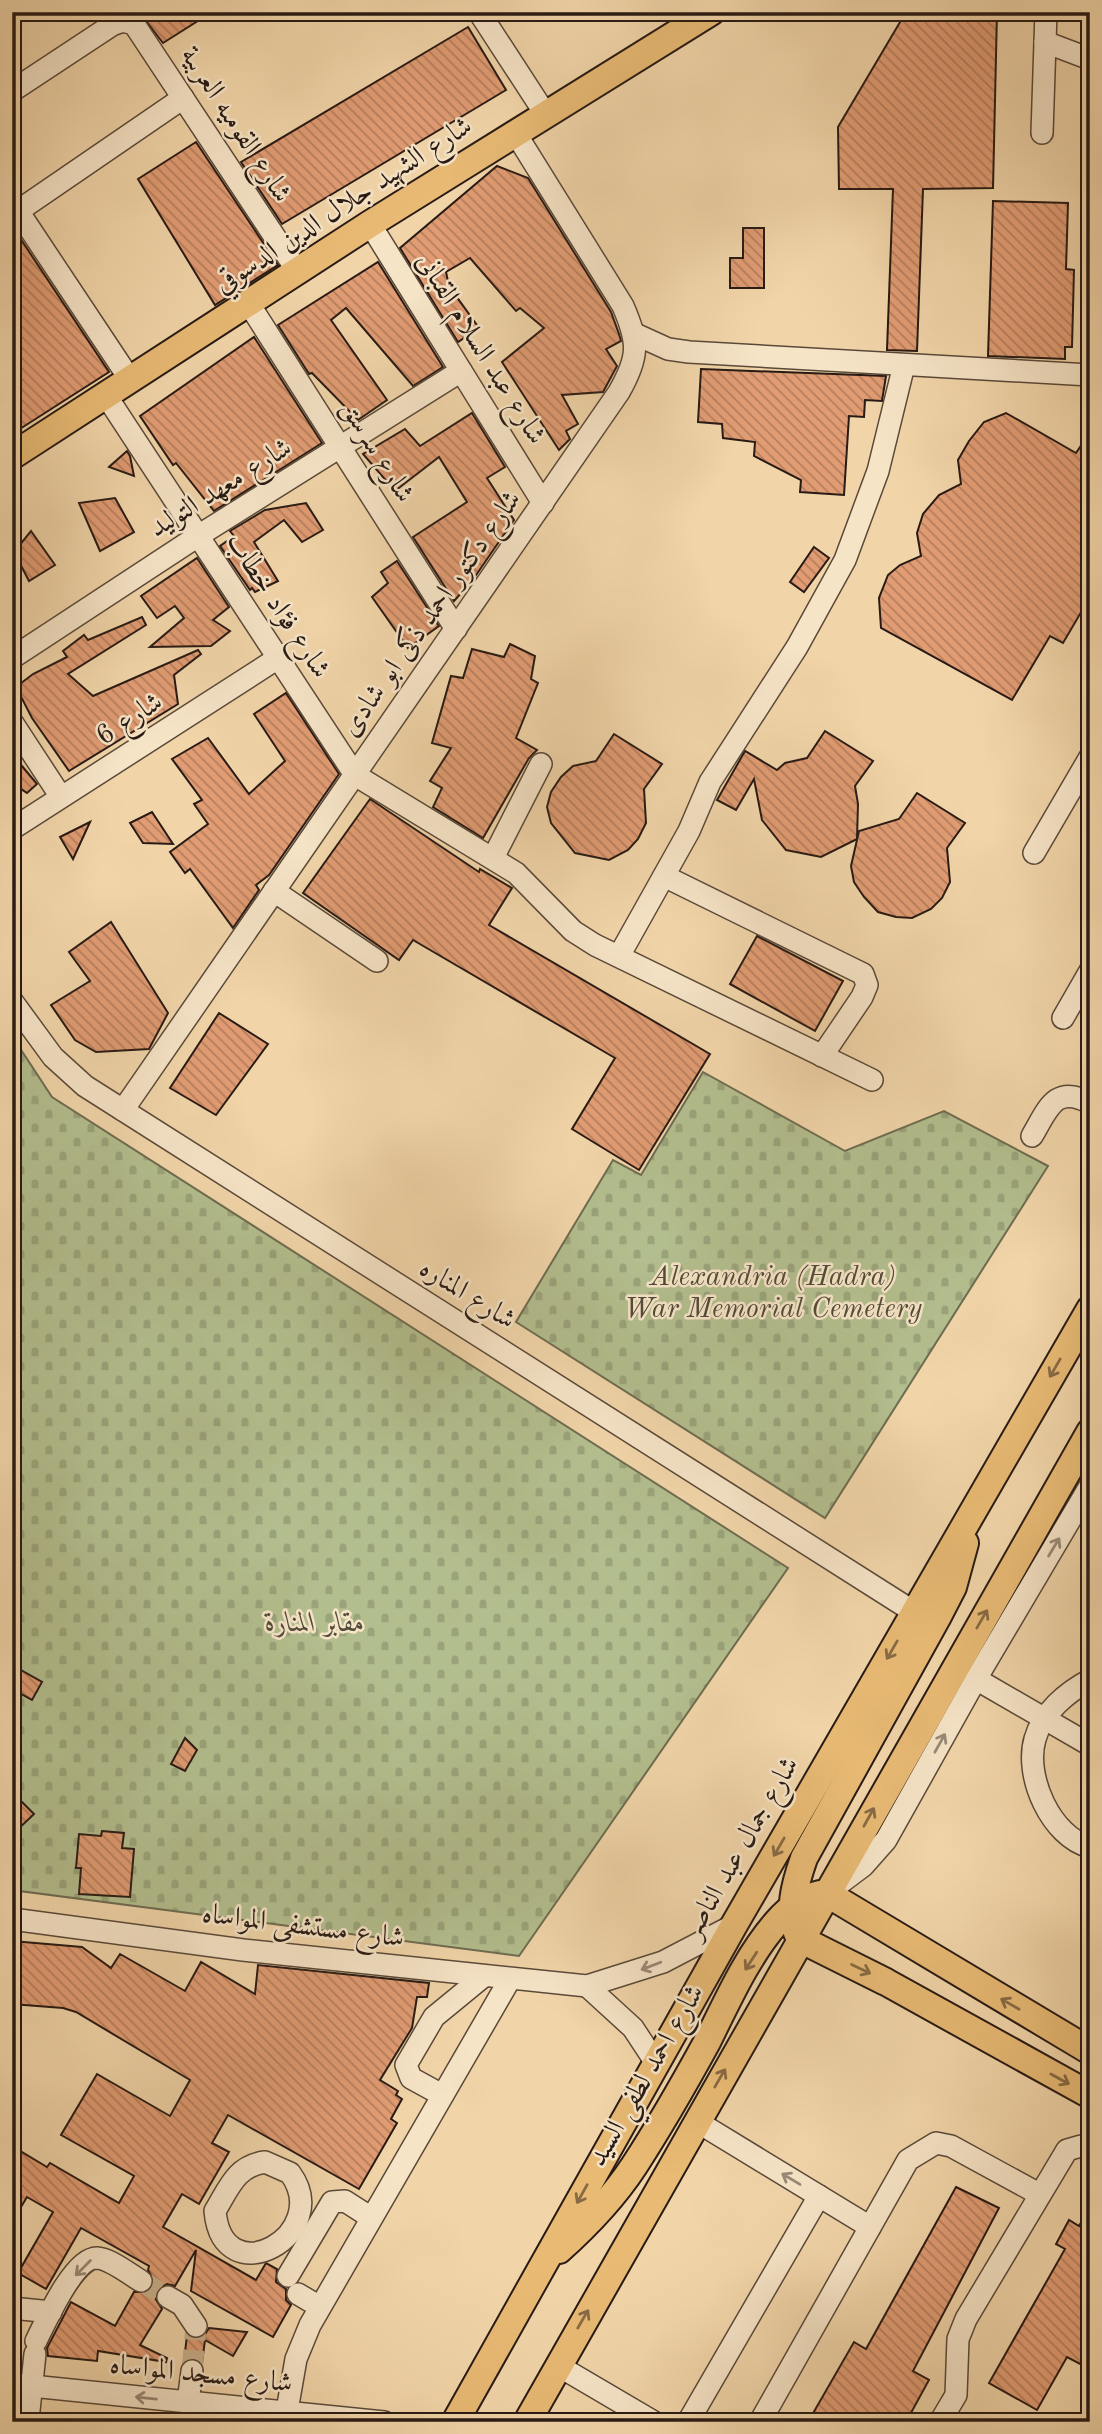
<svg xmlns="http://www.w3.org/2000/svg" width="1102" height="2434" font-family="'Old Standard TT',Amiri,serif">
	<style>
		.cemetery { fill: url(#cemetery-stones); stroke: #6e6c51; stroke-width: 2 }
		.building { fill: url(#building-back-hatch); stroke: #281a14; stroke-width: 2 }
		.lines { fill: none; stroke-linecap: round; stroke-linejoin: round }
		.minor-tunnel { stroke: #c9b08b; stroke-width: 21; stroke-dasharray: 21 10; stroke-linecap: butt }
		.minor-casing { stroke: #5a4939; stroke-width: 24 }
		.major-casing { stroke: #281a14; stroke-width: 30 }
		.minor { stroke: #f6e4c7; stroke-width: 21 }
		.major { stroke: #e8ba74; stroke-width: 26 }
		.oneway { stroke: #886a44 }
		.oneway2 { stroke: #998976 }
		.labels { text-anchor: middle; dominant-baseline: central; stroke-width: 5; stroke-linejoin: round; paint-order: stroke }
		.street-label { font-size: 28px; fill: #281a14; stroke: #f6e4c7 }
		.park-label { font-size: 28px; font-style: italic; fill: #524b39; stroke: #f6e4c7 }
	</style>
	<defs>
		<pattern id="cemetery-stones" width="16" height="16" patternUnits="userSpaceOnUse" patternTransform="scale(1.75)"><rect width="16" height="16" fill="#b3be8e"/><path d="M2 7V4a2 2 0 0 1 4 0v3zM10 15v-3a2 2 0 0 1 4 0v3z" fill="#9aa37a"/></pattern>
		<pattern id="building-back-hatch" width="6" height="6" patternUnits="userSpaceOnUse" patternTransform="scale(1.75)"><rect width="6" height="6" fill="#e19c73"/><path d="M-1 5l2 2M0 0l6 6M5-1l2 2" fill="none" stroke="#b67e5d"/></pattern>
	</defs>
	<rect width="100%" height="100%" fill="#f1d5a9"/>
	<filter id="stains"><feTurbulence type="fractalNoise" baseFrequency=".00286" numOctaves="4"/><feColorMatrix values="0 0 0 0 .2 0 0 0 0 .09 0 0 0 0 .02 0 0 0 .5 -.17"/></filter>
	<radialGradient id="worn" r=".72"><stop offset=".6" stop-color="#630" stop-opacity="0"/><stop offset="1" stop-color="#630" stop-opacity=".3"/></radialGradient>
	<g class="cemetery">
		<path d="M12 1036 52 1097 788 1568 519 1956 12 1890Z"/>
		<path d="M703 1072 845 1151 944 1111 1048 1166 825 1518 516 1322 613 1160 641 1175Z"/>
	</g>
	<g class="building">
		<path d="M139 12H212L163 43Z"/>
		<path d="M906 12H997L993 188 923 189 917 351 887 350 893 189H839L838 127Z"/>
		<path d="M468 27 506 90 282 224 241 162Z"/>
		<path d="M196 142 278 265 215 305 138 179Z"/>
		<path d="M497 166 528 178 611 312 619 334 621 341 606 349 617 366 603 392 562 395 578 424 566 431 570 439 559 450 502 362 544 328 520 308 516 311 470 258 446 272 449 286 479 328 458 342 400 248Z"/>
		<path d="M993 201 1068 203 1066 269 1074 270 1072 347H1065V359L988 356Z"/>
		<path d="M12 226 109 372 12 434Z"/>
		<path d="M743 228H764V288H730V258H743Z"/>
		<path d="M378 262 443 367 413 386 346 308 331 320 387 400 358 420 312 373 309 374 278 325Z"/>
		<path d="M254 337 322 443 214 511 176 463 173 465 140 416Z"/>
		<path d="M701 369 886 376 882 401 865 400 864 417 849 416 844 495 800 492 801 480 754 456 755 442 723 438 722 424 698 422Z"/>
		<path d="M472 413 505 467 487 478 514 520 472 581 454 601 413 537 467 502 439 457 395 491 363 454 405 429 420 446Z"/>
		<path d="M1006 413 1076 453 1090 432V597L1063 643 1050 636 1012 700 881 628 879 598 888 575 900 565 921 556 917 533 923 514 939 495 961 484 958 460 969 441 984 422Z"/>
		<path d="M127 451 130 456 134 476 109 467Z"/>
		<path d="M115 498 134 532 100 551 79 503Z"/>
		<path d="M306 503 323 530 302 542 284 520 254 542 278 581 255 592 252 588 250 590 220 546 234 536 230 531 265 510Z"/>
		<path d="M31 531 55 565 29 581 14 552Z"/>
		<path d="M814 547 829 558 804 592 790 582Z"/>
		<path d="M197 558 229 607 213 620 230 631 211 646 150 647 184 618 175 606 157 618 141 596Z"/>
		<path d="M397 561 439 626 408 648 372 597 388 583 381 572Z"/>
		<path d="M142 617 146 625 68 674 93 696 198 650 201 654 174 675 178 704 69 771 32 718 16 687 33 674 67 657 63 651 84 635 88 640Z"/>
		<path d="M510 644 535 656 531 679 538 683 516 738 537 750 529 758 483 838 433 807 442 788 430 781 451 748 432 743 451 676 463 678 472 649 504 657Z"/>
		<path d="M286 693 339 774 269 875 256 885 259 890 233 928 190 869 185 873 170 852 208 824 194 804 202 800 172 759 208 738 249 794 285 761 254 714Z"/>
		<path d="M825 731 873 761 855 786 858 804 857 839 821 857 786 850 762 820 754 779 736 810 717 800 745 751 777 770 785 763 807 758Z"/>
		<path d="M614 734 662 764 644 789 646 823 638 839 628 850 609 860 575 853 551 823 547 807 551 792 561 777 573 766 596 761Z"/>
		<path d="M22 766 37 784 27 793 12 783V775Z"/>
		<path d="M917 793 965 823 947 848 950 882 942 898 931 909 912 918 896 917 878 912 864 897 854 882 851 866 859 831 899 819Z"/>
		<path d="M370 799 479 872 480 869 512 888 489 925 710 1054 639 1170 572 1129 615 1058 413 940 399 960 303 893Z"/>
		<path d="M152 812 173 844 143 843 130 823Z"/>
		<path d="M90 822 73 859 60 837Z"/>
		<path d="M111 922 168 1013 149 1049 96 1052 75 1040 51 1005 90 981 69 952Z"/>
		<path d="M757 936 843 981 815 1031 730 984Z"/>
		<path d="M219 1013 268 1044 216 1115 170 1088Z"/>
		<path d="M12 1665 42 1682 32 1700 12 1689Z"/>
		<path d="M185 1738 197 1750 185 1771 171 1764Z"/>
		<path d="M12 1792 34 1814 12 1835Z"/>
		<path d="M102 1831 124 1833 122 1848 134 1849 130 1897 79 1894 81 1868H76L79 1834 101 1836Z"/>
		<path d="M12 1941 82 1947 111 1968 120 1954 185 1991 201 1962 255 1994 258 1965 429 1983 427 1997H417L412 2028 380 2080 398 2091 396 2095 402 2099 391 2119 397 2123 359 2189 228 2115 212 2143 229 2152 199 2204 182 2194 163 2227 256 2280 266 2263 277 2269 276 2282 286 2289V2300L291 2305 273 2337 191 2291 196 2250 175 2286 167 2284 157 2290 155 2298 162 2309 140 2345 167 2358 166 2362 98 2351 97 2361 48 2356 47 2348 71 2302 115 2326 134 2292H148L154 2281 148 2270 149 2266 81 2228 46 2289 18 2273 53 2212 27 2197 12 2222V2165L20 2151 47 2167 50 2163 119 2203 134 2176 61 2135 97 2074 170 2116 190 2080 76 2012 63 2008 12 2004Z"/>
		<path d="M956 2187 999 2208 913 2371 929 2380 906 2422H808L854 2342 866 2349Z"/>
		<path d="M1090 2207V2369L1067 2357 1037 2410 989 2383 1065 2249 1056 2244 1069 2220 1079 2226Z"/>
		<path d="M209 2328 247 2332 233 2356 205 2340 202 2363 193 2358 184 2361 187 2335 198 2339 204 2336Z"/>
	</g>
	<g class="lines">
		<g class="minor-tunnel">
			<path d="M141 2281 168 2297"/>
			<path d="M192 2371 196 2326"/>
		</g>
		<defs>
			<g id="minor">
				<path d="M479 12 546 115"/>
				<path d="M1045 42 1090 59"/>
				<path d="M12 91 112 25 123 21 134 24 298 272"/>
				<path d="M1042 133 1046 12"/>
				<path d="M12 202 131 381"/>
				<path d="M18 211 183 98"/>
				<path d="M370 224 543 503"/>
				<path d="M249 304 456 629"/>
				<path d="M635 334 668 349 689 352 1090 375"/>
				<path d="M107 397 355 775 516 873 573 931 595 945 872 1080"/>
				<path d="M12 658 198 536 461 371"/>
				<path d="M12 722 61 797"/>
				<path d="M12 829 278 658"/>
				<path d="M1034 853 1090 757"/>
				<path d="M493 858 541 764"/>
				<path d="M664 876 863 974 867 985 862 997 822 1056"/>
				<path d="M274 891 377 961"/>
				<path d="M619 956 689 831 710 782 797 647 845 560 878 471 904 365"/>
				<path d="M12 1001 53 1057 85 1086 914 1612"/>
				<path d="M1063 1018 1090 971"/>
				<path d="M123 1110 619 392C639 357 639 343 623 306L516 134"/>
				<path d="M1032 1136C1048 1109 1055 1084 1090 1103"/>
				<path d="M976 1679 1090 1745"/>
				<path d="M1090 1680C1067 1692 1042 1713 1035 1739 1024 1776 1051 1837 1090 1847"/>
				<path d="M831 1890 863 1866 886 1840 976 1679 1090 1486"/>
				<path d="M12 1919 243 1950 587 1986 663 1962 734 1925"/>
				<path d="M587 1986 633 2028 656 2063"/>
				<path d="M442 2095 411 2078 406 2065 434 2017 484 1976"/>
				<path d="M696 2121 870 2227"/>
				<path d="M265 2162 290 2173C335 2234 223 2297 215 2211 229 2188 236 2166 265 2162Z"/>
				<path d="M288 2276 332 2202 345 2201 370 2217"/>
				<path d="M298 2294 320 2307"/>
				<path d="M168 2297 182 2305 196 2326"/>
				<path d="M12 2308 51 2312"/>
				<path d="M36 2341C45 2323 74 2257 97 2258 111 2259 129 2274 141 2281"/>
				<path d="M557 2365 654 2422"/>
				<path d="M12 2384 384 2422"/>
				<path d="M188 2402 192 2371"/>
				<path d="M28 2420 35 2354"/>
				<path d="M285 2422 296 2359 310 2325 510 1979"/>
				<path d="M688 2422 819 2196"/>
				<path d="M760 2422 908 2160 936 2143 951 2146 1039 2194"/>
				<path d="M940 2422 956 2395 958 2339 966 2319 1067 2150 1081 2146 1090 2149"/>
			</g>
			<g id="major">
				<path d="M12 456 370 224 711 12"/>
				<path d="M965 1543 953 1587 937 1618 804 1858C795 1884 786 1913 800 1939L886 1982 1090 2095"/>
				<path d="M559 2250C587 2225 613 2198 634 2166 660 2126 684 2084 707 2042 727 2002 747 1956 777 1922 789 1908 807 1895 826 1893L1090 2051"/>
				<path d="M455 2422 734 1925 1090 1309"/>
				<path d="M527 2422 1090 1432"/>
			</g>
		</defs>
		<use href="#minor" class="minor-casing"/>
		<use href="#major" class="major-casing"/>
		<use href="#minor" class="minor"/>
		<use href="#major" class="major"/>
	</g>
	<defs><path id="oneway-shaft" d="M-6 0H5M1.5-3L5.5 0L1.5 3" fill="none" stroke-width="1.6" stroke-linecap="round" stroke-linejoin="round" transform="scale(1.75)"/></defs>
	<g class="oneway">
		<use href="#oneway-shaft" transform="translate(1055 1368) rotate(120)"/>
		<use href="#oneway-shaft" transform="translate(982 1619) rotate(-60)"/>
		<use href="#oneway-shaft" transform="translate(892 1650) rotate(120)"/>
		<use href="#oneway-shaft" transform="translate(869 1817) rotate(-61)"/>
		<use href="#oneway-shaft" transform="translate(779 1847) rotate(120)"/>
		<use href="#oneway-shaft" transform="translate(751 1961) rotate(123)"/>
		<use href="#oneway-shaft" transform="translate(861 1969) rotate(26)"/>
		<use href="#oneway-shaft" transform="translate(1010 2004) rotate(-150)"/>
		<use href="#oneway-shaft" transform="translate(720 2078) rotate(-60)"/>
		<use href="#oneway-shaft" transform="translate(1060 2079) rotate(29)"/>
		<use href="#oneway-shaft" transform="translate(582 2194) rotate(119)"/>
		<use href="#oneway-shaft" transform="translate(583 2319) rotate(-60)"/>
	</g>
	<g class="oneway2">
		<use href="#oneway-shaft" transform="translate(1054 1547) rotate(-59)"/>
		<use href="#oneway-shaft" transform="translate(940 1743) rotate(-61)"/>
		<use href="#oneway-shaft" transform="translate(651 1966) rotate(159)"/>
		<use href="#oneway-shaft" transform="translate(791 2179) rotate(-149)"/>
		<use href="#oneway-shaft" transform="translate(83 2268) rotate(135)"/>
		<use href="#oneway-shaft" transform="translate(146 2398) rotate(-174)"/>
	</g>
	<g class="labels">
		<g class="street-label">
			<text transform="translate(235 125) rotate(57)">شارع القوميه العربية</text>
			<text transform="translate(344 206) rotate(-33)">شارع الشهيد جلال الدين الدسوقي</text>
			<text transform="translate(480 349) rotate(58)">شارع عبد السلام القبانى</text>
			<text transform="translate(376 452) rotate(58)">شارع سرسق</text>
			<text transform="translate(221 489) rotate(-32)">شارع معهد التوليد</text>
			<text transform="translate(277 606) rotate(57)">شارع فؤاد خطاب</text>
			<text transform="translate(432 614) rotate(-55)">شارع دكتور احمد ذكى ابو شادى</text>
			<text transform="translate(130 720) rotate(-33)">شارع 6</text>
			<text transform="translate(467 1295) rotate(32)">شارع المناره</text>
			<text transform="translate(742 1848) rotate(-60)">شارع جمال عبد الناصر</text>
			<text transform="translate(303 1927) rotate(7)">شارع مستشفى المواساه</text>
			<text transform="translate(647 2076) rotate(-60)">شارع احمد لطفي السيد</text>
			<text transform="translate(201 2375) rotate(6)">شارع مسجد المواساه</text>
		</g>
		<g class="park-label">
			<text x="773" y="1278">Alexandria (Hadra)<tspan x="773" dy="32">War Memorial Cemetery</tspan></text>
			<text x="315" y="1624">مقابر المنارة</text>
		</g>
	</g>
	<rect width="1102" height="2434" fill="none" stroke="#f1d5a9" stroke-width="42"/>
	<rect x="14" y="14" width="1074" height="2406" fill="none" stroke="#281a14" stroke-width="3.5"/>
	<rect x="21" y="21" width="1060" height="2392" fill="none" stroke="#281a14" stroke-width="2"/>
	<rect width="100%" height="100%" filter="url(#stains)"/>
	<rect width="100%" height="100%" fill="url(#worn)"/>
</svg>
